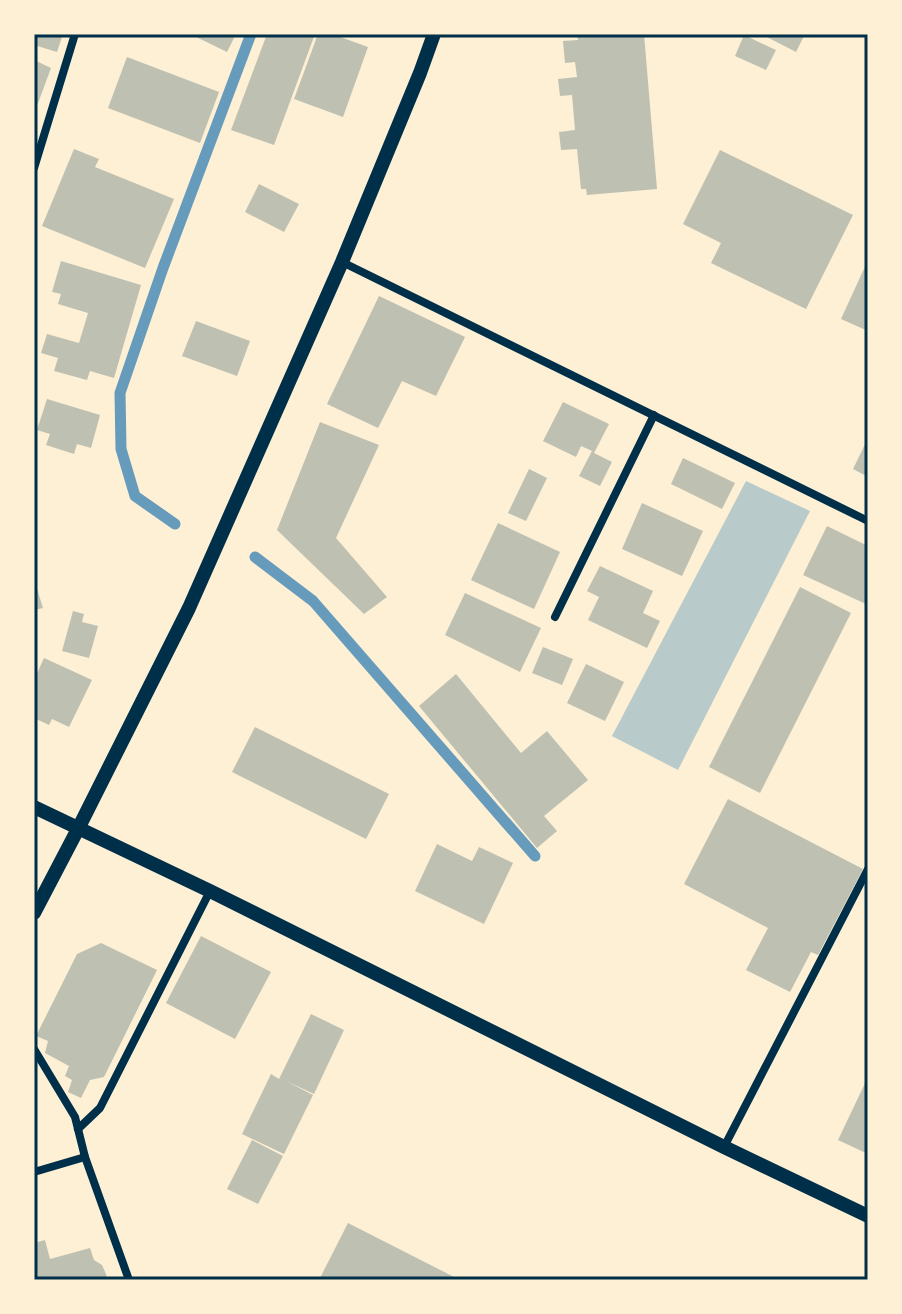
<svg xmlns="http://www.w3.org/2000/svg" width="902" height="1314" font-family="Montserrat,sans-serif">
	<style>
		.green { fill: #b9caca }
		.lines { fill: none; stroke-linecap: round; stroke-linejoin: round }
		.stream { stroke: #669bbc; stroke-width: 11 }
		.building { fill: #bec0b2 }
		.minor { stroke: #003049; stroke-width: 8 }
		.tertiary { stroke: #003049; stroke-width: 14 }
		.neatline { fill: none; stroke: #003049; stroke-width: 3 }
	</style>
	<rect width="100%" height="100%" fill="#fdf0d5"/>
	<path class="green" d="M746 481 810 511 678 770 612 736Z"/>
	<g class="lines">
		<g class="stream">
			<path d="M175 524 135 496 121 449 120 393 163 268 251 34"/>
			<path d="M255 557 313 601 535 856"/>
		</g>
	</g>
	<g class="building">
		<path d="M36 34H63L57 52 34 45Z"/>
		<path d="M190 34H236L227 52Z"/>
		<path d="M267 34H315L274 145 231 130Z"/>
		<path d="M318 34H332L368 47 343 117 294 99Z"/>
		<path d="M577 34H644L657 189 587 195 586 189H581L577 149 561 150 559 132 575 130 572 95 560 96 558 79 577 77 575 62 565 63 563 41 578 40Z"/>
		<path d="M761 34H805L796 52Z"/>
		<path d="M744 35 776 50 766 70 735 56Z"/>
		<path d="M127 57 219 92 200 143 108 108Z"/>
		<path d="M34 60 51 68 34 114Z"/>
		<path d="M74 149 99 159 95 167 174 199 145 268 42 226Z"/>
		<path d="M720 150 853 215 806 309 711 263 721 243 683 224Z"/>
		<path d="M259 184 299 204 284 232 245 212Z"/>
		<path d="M868 260V331L841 319Z"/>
		<path d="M61 261 141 285 114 378 90 371 87 380 54 371 58 358 41 353 47 334 79 343 88 313 58 304 61 294 52 292Z"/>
		<path d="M379 296 465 337 436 396 402 381 378 428 327 404Z"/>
		<path d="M196 321 250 341 237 376 182 356Z"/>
		<path d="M47 399 100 415 91 448 77 444 74 454 46 445 50 434 37 430Z"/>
		<path d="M563 402 609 424 594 453 612 462 600 486 579 476 592 451 581 446 576 457 543 441Z"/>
		<path d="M320 422 379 445 336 538 387 597 364 614 277 530Z"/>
		<path d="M868 438V477L853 469Z"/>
		<path d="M683 458 735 483 722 509 671 484Z"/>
		<path d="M529 469 547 478 526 521 508 513Z"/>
		<path d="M642 503 703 531 682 576 622 549Z"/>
		<path d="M498 523 560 552 534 609 471 580Z"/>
		<path d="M827 526 868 546V605L803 575Z"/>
		<path d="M600 566 653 591 643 613 660 621 647 648 588 620 599 597 587 591Z"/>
		<path d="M34 579 43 608 34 610Z"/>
		<path d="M800 587 851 613 760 793 709 767Z"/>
		<path d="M465 593 541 628 520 672 445 635Z"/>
		<path d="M73 611 84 614 82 622 98 626 89 658 62 651Z"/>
		<path d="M543 647 573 659 562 685 532 673Z"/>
		<path d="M44 658 92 680 69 727 52 719 49 725 34 718V680Z"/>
		<path d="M586 664 624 682 605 721 567 703Z"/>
		<path d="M456 674 521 753 547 731 588 780 544 816 557 831 537 848 419 706Z"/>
		<path d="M255 727 389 794 366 839 232 772Z"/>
		<path d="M728 799 863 869 818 955 811 952 790 992 746 970 768 928 684 884Z"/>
		<path d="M437 844 472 861 479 847 513 863 484 924 415 891Z"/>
		<path d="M201 936 271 972 235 1039 166 1003Z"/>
		<path d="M101 943 157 970 104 1077 90 1080 81 1098 68 1092 72 1080 65 1076 69 1066 45 1053 48 1041 36 1036 77 954Z"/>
		<path d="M311 1014 344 1030 314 1094 286 1081 313 1095 284 1154 242 1134 271 1074 279 1079Z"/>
		<path d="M868 1077V1154L838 1140Z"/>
		<path d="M252 1140 283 1156 258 1204 227 1189Z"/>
		<path d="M348 1223 460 1280H319Z"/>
		<path d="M45 1240 50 1259 90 1248 94 1260 102 1265 106 1274 107 1280H34V1243Z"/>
	</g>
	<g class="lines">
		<g class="minor">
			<path d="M34 168 75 34"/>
			<path d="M342 262 868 521"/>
			<path d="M555 617 654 415"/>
			<path d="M34 1049 75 1117 85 1157 129 1280"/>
			<path d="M78 1129 100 1108 210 891"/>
			<path d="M724 1147 868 869"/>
			<path d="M34 1172 85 1157"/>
		</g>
		<g class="tertiary">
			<path d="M34 807 210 891 724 1147 868 1216"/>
			<path d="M34 913 79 827 189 608 342 262 420 73 434 34"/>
		</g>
	</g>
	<rect width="902" height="1314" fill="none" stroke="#fdf0d5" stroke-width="72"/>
	<rect x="36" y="36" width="830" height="1242" class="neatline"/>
</svg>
